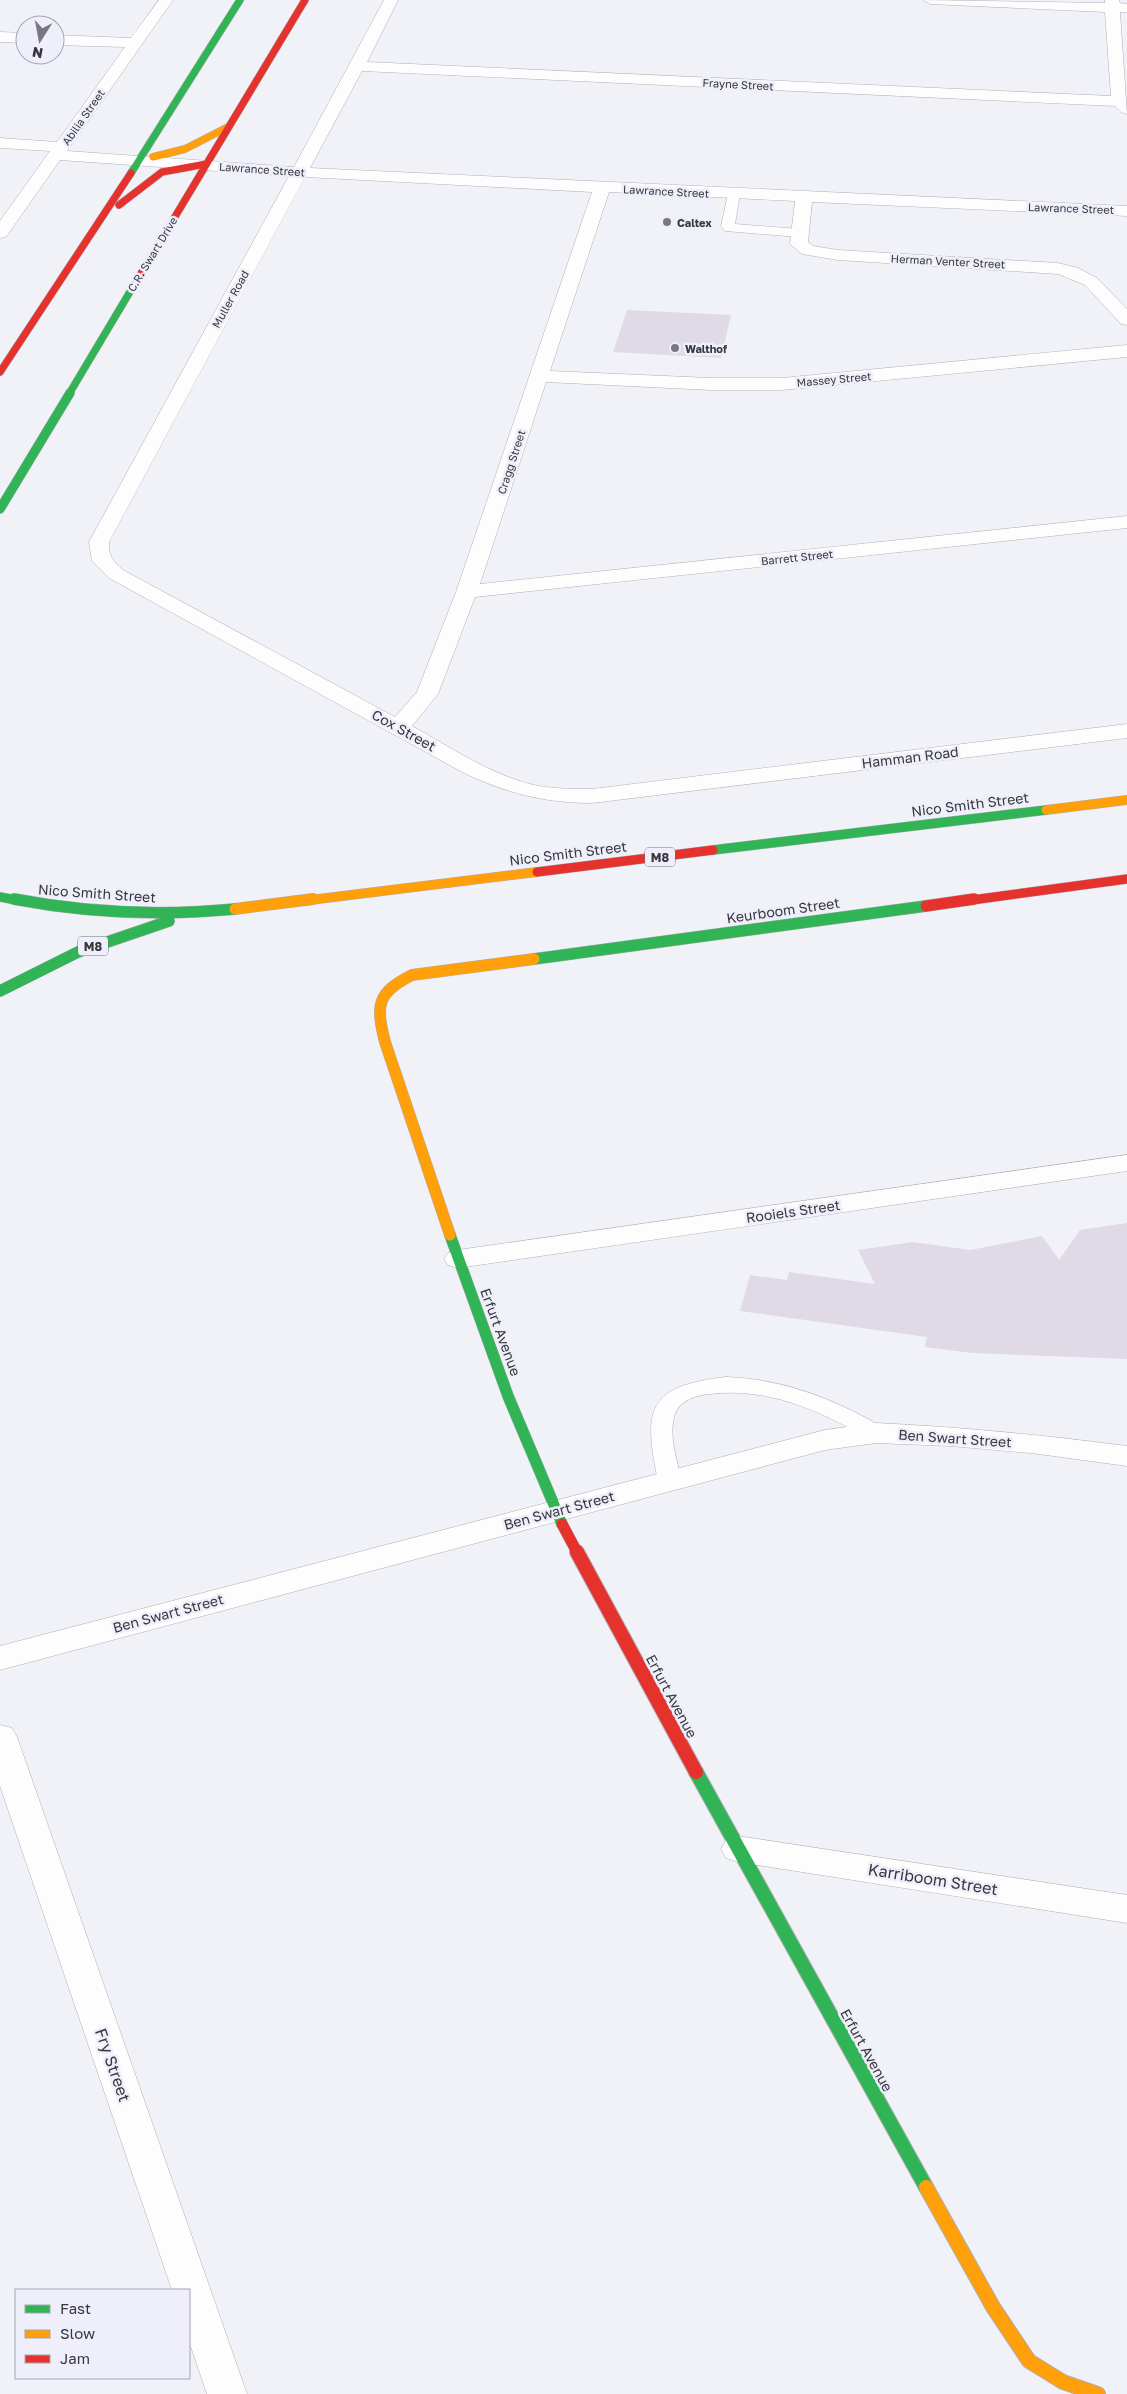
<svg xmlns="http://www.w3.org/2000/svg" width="1127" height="2394" font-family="'Golos Text',sans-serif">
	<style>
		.building { fill: #e0d9e6 }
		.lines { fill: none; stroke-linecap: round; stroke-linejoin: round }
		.lane-casing { stroke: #afafb4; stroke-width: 1 }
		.street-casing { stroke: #afafb4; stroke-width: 1 }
		.fast-far3-casing { stroke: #afafb4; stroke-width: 8 }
		.fast-far2-casing { stroke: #afafb4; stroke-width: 10 }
		.fast-far1-casing { stroke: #afafb4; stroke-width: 12 }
		.fast-casing { stroke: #afafb4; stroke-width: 16 }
		.slow-far3-casing { stroke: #afafb4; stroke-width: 8 }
		.slow-far2-casing { stroke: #afafb4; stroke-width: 10 }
		.slow-far1-casing { stroke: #afafb4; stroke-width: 12 }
		.slow-casing { stroke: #afafb4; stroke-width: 16 }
		.jam-far3-casing { stroke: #afafb4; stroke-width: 8 }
		.jam-far2-casing { stroke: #afafb4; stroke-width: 10 }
		.jam-far1-casing { stroke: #afafb4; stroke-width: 12 }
		.jam-casing { stroke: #afafb4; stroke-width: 16 }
		.lane { fill: #fdfdfe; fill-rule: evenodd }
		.street { fill: #fdfdfe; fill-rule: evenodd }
		.fast-far3 { stroke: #30b455; stroke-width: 7 }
		.fast-far2 { stroke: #30b455; stroke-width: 9 }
		.fast-far1 { stroke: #30b455; stroke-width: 11 }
		.fast { stroke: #30b455; stroke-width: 14 }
		.slow-far3 { stroke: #ff9f0a; stroke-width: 7 }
		.slow-far2 { stroke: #ff9f0a; stroke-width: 9 }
		.slow-far1 { stroke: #ff9f0a; stroke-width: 11 }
		.slow { stroke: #ff9f0a; stroke-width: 14 }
		.jam-far3 { stroke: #e5322d; stroke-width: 7 }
		.jam-far2 { stroke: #e5322d; stroke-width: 9 }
		.jam-far1 { stroke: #e5322d; stroke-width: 11 }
		.jam { stroke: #e5322d; stroke-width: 14 }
		.poi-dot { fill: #78787e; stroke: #eeeffb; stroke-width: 2 }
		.labels { text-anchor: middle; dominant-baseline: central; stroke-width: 5; stroke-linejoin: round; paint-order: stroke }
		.far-street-label { font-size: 11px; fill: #37373c; stroke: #eeeffb }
		.far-poi-label { font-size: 11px; font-weight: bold; fill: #37373c; stroke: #eeeffb; text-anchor: start }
		.shield { fill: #eeeffb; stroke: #6e6e75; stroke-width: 1 }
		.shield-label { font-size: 12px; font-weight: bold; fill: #37373c }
		.street-label { font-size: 14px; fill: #37373c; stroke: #eeeffb }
		.near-street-label { font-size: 16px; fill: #37373c; stroke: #eeeffb }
	</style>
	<rect width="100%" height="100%" fill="#f1f2f8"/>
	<g class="building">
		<path d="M627 310 731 315 721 358 613 352Z"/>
		<path d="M1127 1223V1359L972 1353 925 1347 927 1337 740 1311 750 1275 787 1280 789 1272 875 1284 858 1250 913 1242 970 1250 1042 1236 1059 1260 1080 1230Z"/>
	</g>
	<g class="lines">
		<defs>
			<g id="lane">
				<path d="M734 190 740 194 735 224 799 229 806 233 799 237 725 231 721 226 728 194Z"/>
				<path d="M726 1377C784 1379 834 1399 884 1428L888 1433 884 1438 876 1441 868 1438C818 1410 768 1387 710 1394 697 1395 680 1400 675 1414 668 1435 677 1460 682 1481L678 1487 670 1489 662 1487 658 1481C643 1409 647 1386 726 1377Z"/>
			</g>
			<g id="street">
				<path d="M159 0H173L67 151 294 167 384 0H398L367 62 1111 96 1105 12 930 4 923 0 1105 3V0H1119L1120 3 1127 4V12H1120L1127 114 1121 112 1115 106 362 71 310 168 1127 206V216L812 202 808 242 813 246 838 250 1058 263 1078 268 1097 278 1127 309V325L1121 324 1085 285 1058 274 838 260 802 254 790 244 795 201 609 192 550 371 711 378H782L1127 345V357L782 390H711L546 382 480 584 1127 516V528L475 597 438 694 412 726C450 747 491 775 534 785 553 789 573 789 592 789L1127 724V738L592 803C545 803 506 793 464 773L109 578 92 561 89 542 289 176 60 160 6 237 0 238V221L50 151 0 148V138L57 142 125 47 55 45V35L131 38ZM305 177 592 192 456 592 417 692 395 717 123 570C113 561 108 556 109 542Z"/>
				<path d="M0 32 25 33V43L0 42Z"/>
				<path d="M1127 1155V1171L458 1268 448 1265 444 1259 448 1253 458 1250Z"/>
				<path d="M876 1423C960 1427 1043 1435 1127 1446V1466L1031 1453 950 1446 876 1443 825 1450 0 1670V1646L825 1430Z"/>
				<path d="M0 1725 12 1728 17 1737 247 2394H207L189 2341V2290H172L0 1786Z"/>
				<path d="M738 1836 1127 1895V1923L738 1862 726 1858 721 1849 726 1840Z"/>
			</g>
			<g id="fast-far3">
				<path d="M131 173 240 0"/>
				<path d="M69 394 137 280"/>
			</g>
			<g id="fast-far2">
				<path d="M0 509 70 393"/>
				<path d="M713 850 1046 810"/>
				<path d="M0 897 21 901"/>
			</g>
			<g id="fast-far1">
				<path d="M14 899C87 913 161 916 235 909"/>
				<path d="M534 959 926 906"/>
				<path d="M0 991 78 952 169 921"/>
				<path d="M450 1235 508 1396 562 1524"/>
			</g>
			<path id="fast" d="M696 1772 926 2187"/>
			<path id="slow-far3" d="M153 157 185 149 228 127"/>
			<g id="slow-far2">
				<path d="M1046 810 1127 800"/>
				<path d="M302 901 537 872"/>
			</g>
			<g id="slow-far1">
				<path d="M235 909 313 899"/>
				<path d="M450 1235 385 1042C376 1006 376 993 412 975L534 959"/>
			</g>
			<path id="slow" d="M926 2187 993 2307 1029 2361 1063 2382 1098 2394"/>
			<g id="jam-far3">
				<path d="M119 205 162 172 206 164"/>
				<path d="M137 280 305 0"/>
				<path d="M0 372 131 173"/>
			</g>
			<g id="jam-far2">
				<path d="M537 872 713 850"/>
				<path d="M965 901 1127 879"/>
			</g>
			<g id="jam-far1">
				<path d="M926 906 974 899"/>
				<path d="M562 1524 578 1554"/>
			</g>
			<path id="jam" d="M577 1552 696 1772"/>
		</defs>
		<use href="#lane" class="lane-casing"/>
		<use href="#street" class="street-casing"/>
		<use href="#fast-far3" class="fast-far3-casing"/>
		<use href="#fast-far2" class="fast-far2-casing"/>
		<use href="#fast-far1" class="fast-far1-casing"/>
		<use href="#fast" class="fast-casing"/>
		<use href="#slow-far3" class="slow-far3-casing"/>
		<use href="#slow-far2" class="slow-far2-casing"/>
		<use href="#slow-far1" class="slow-far1-casing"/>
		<use href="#slow" class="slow-casing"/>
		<use href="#jam-far3" class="jam-far3-casing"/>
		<use href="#jam-far2" class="jam-far2-casing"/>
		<use href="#jam-far1" class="jam-far1-casing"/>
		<use href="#jam" class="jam-casing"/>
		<use href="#lane" class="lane"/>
		<use href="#street" class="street"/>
		<use href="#fast-far3" class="fast-far3"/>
		<use href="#fast-far2" class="fast-far2"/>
		<use href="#fast-far1" class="fast-far1"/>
		<use href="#fast" class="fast"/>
		<use href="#slow-far3" class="slow-far3"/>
		<use href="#slow-far2" class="slow-far2"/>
		<use href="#slow-far1" class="slow-far1"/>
		<use href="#slow" class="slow"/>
		<use href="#jam-far3" class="jam-far3"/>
		<use href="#jam-far2" class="jam-far2"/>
		<use href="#jam-far1" class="jam-far1"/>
		<use href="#jam" class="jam"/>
	</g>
	<g class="poi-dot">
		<circle cx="667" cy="222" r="5"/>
		<circle cx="675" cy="348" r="5"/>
	</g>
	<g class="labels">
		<g class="far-street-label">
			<text transform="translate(738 84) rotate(3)">Frayne Street</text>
			<text transform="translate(83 117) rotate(-55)">Abilia Street</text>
			<text transform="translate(262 169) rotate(4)">Lawrance Street</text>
			<text transform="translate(666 191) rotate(3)">Lawrance Street</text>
			<text transform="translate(1071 208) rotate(2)">Lawrance Street</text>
			<text transform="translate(152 254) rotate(-59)">C.R. Swart Drive</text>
			<text transform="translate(948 261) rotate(3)">Herman Venter Street</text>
			<text transform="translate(230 299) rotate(-61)">Muller Road</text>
			<text transform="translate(834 379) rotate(-5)">Massey Street</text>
			<text transform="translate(511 462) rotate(-72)">Cragg Street</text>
			<text transform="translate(797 557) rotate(-6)">Barrett Street</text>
		</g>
		<g class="far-poi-label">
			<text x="677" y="222">Caltex</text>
			<text x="685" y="348">Walthof</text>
		</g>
		<g class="shield">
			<rect x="645" y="847.5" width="30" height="19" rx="4"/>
			<rect x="78" y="936.5" width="30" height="19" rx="4"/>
		</g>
		<g class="shield-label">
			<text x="660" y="857">M8</text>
			<text x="93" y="946">M8</text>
		</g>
		<g class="street-label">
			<text transform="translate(404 730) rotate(29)">Cox Street</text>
			<text transform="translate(910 757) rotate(-7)">Hamman Road</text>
			<text transform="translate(970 804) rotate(-7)">Nico Smith Street</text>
			<text transform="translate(568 853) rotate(-7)">Nico Smith Street</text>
			<text transform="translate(97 893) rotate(4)">Nico Smith Street</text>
			<text transform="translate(783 910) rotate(-8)">Keurboom Street</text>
			<text transform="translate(793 1211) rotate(-8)">Rooiels Street</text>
			<text transform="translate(501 1332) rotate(70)">Erfurt Avenue</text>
			<text transform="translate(955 1438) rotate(4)">Ben Swart Street</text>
			<text transform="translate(559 1510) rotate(-15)">Ben Swart Street</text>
			<text transform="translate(168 1613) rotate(-15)">Ben Swart Street</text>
			<text transform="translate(672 1696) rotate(62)">Erfurt Avenue</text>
			<text transform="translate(867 2050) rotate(61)">Erfurt Avenue</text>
		</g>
		<g class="near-street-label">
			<text transform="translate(933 1879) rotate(9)">Karriboom Street</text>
			<text transform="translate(113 2065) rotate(71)">Fry Street</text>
		</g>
	</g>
	<rect x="15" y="2289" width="175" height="90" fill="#eeeffb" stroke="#a5a5af"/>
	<rect x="25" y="2305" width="25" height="8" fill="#30b455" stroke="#a5a5af"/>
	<text x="60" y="2314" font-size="15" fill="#37373c">Fast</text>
	<rect x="25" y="2330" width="25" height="8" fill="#ff9f0a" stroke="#a5a5af"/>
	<text x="60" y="2339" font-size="15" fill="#37373c">Slow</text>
	<rect x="25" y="2355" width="25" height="8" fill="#e5322d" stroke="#a5a5af"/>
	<text x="60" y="2364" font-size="15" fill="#37373c">Jam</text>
	<g transform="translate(40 40) rotate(191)"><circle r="24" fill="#eeeffb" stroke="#a5a5af"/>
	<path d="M0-4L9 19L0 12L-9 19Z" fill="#78787e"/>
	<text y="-8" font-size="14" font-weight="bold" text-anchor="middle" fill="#37373c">N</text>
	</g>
</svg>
